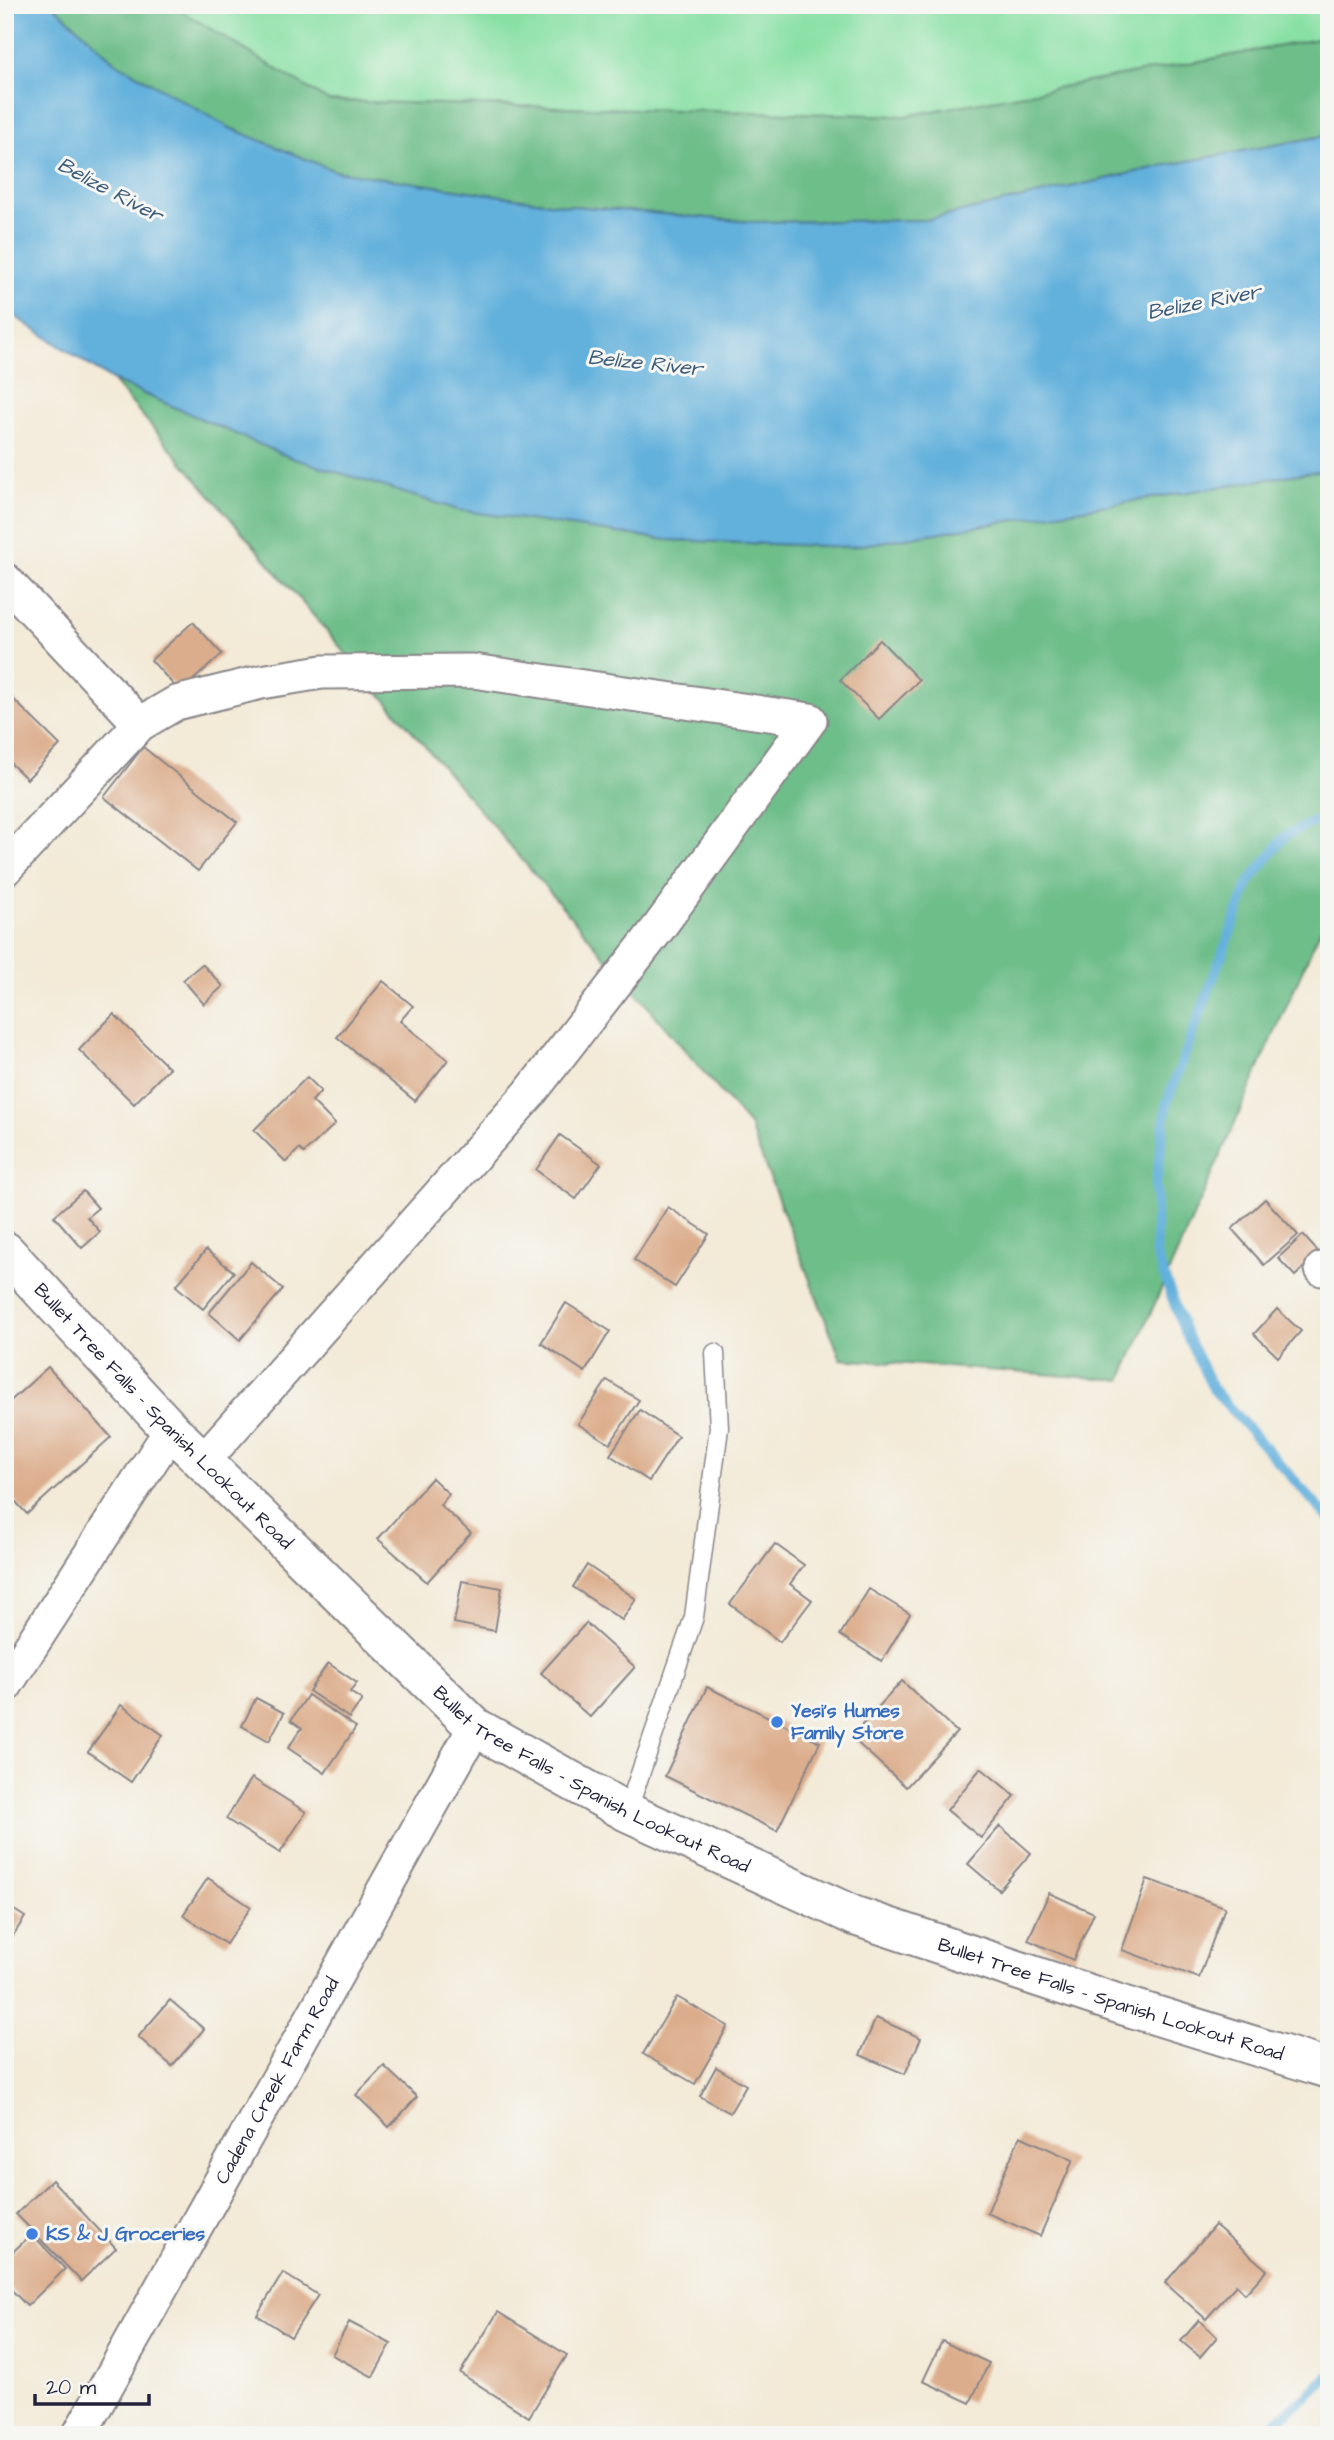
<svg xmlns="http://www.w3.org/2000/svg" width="1334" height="2440" font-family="'Architects Daughter',sans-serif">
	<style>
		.green { fill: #88e0a4; stroke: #558170; stroke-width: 2 }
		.forest { fill: #6ebe8a; stroke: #487062; stroke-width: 2 }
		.water { fill: #62b0dc; stroke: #42698c; stroke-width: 2 }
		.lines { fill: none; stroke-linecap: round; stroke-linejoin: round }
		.stream { stroke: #62b0dc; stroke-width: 10 }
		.building { fill: #dcad8c }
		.service-casing { stroke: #8a8689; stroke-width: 21 }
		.minor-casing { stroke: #8a8689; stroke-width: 37 }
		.secondary-casing { stroke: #8a8689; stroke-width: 42 }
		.service { stroke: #fff; stroke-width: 18 }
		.minor { stroke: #fff; stroke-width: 33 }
		.secondary { stroke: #fff; stroke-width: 38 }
		.shop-dot { fill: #3f7fe0; stroke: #f6f6f2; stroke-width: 2.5 }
		.labels { text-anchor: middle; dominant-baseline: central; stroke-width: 6; stroke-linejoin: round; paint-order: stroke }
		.street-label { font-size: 19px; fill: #22223b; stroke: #f6f6f2 }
		.shop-label { font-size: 19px; font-weight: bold; fill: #366cbe; stroke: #f6f6f2; text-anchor: start }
		.water-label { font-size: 21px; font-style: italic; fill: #3c5b7b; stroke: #f6f6f2 }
	</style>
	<rect width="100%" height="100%" fill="#f6f6f2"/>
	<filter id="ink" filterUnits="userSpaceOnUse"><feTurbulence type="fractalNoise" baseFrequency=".0143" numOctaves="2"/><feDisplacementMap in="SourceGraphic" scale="14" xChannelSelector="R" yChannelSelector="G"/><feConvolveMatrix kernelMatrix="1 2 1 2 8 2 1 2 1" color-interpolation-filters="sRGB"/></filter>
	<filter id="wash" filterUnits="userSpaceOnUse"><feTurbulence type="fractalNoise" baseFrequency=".00686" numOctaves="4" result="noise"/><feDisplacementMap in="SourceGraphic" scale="28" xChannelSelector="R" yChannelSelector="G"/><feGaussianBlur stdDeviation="1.57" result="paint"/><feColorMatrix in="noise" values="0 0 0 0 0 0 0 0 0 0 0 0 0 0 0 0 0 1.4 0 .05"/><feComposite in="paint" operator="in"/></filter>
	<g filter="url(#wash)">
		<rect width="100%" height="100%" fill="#f3ead7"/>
		<path class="green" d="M171 5H1329V37L906 116 329 101Z"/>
		<g class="forest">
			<path d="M53 5H171L329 101 906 116 1329 37V135L1162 166 927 220 752 222 563 205 335 171 230 128 115 62Z"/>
			<path d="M112 380 289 457 459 510 667 540 850 547 1329 469V910L1121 1380 841 1359 749 1125Z"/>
		</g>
		<path class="water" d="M5 5H53L115 62 230 128 335 171 563 205 752 222 927 220 1162 166 1329 135V469L850 547 667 540 459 510 289 457 112 380 5 310Z"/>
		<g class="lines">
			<g class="stream">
				<path d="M1329 814 1285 836 1249 882 1167 1102 1156 1183V1254L1184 1330 1213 1389 1329 1519"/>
				<path d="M1262 2435 1329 2376"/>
			</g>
		</g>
		<g id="blocks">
			<g class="building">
				<path d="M193 622 222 654 180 692 151 660Z"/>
				<path d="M880 640 919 680 879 719 840 680Z"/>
				<path d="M13 699 60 745 27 779 5 758V707Z"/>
				<path d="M143 747 237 822 198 871 104 797Z"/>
				<path d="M202 964 223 986 204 1004 183 980Z"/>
				<path d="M383 981 413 1006 400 1021 448 1060 415 1101 337 1037Z"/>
				<path d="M114 1014 169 1068 134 1104 79 1050Z"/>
				<path d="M307 1077 321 1091 312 1101 335 1124 304 1153 299 1149 286 1162 254 1130Z"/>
				<path d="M560 1135 601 1164 576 1199 536 1170Z"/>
				<path d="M83 1191 98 1208 87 1217 100 1232 82 1248 54 1216Z"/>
				<path d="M1265 1199 1298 1235 1264 1265 1232 1229Z"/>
				<path d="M668 1207 709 1234 675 1287 634 1260Z"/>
				<path d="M1303 1235 1319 1253 1295 1276 1278 1258Z"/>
				<path d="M206 1250 234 1272 203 1309 176 1286Z"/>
				<path d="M251 1262 283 1289 240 1340 209 1313Z"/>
				<path d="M566 1303 610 1331 585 1372 541 1343Z"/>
				<path d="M1277 1309 1301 1331 1278 1357 1254 1334Z"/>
				<path d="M48 1367 111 1437 27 1514 5 1490V1406Z"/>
				<path d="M607 1380 639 1400 610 1444 578 1424Z"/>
				<path d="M640 1410 678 1436 649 1481 610 1455Z"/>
				<path d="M432 1478 449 1494 440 1505 471 1533 427 1582 378 1539Z"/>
				<path d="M775 1544 804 1565 790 1584 812 1600 780 1642 730 1604Z"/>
				<path d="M587 1565 636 1599 622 1620 573 1587Z"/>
				<path d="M462 1581 502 1588 495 1631 454 1623Z"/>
				<path d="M869 1589 910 1614 882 1661 840 1635Z"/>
				<path d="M586 1623 635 1667 590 1717 541 1673Z"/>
				<path d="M328 1663 357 1683 350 1692 362 1700 349 1718 309 1691Z"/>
				<path d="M902 1681 957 1732 906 1787 851 1737Z"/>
				<path d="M707 1687 820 1742 777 1831 665 1776Z"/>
				<path d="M308 1695 356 1727 325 1773 288 1748 302 1728 291 1720Z"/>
				<path d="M256 1698 284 1713 269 1741 242 1726Z"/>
				<path d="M121 1705 163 1735 131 1782 88 1752Z"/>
				<path d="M981 1768 1015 1796 981 1838 947 1810Z"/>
				<path d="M252 1778 306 1812 280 1853 226 1819Z"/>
				<path d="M1000 1826 1031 1853 999 1890 968 1864Z"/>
				<path d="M208 1878 251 1907 226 1944 183 1915Z"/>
				<path d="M1147 1879 1225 1907 1199 1978 1122 1950Z"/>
				<path d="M1049 1893 1094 1913 1073 1960 1028 1940Z"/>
				<path d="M5 1904 25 1917 5 1948Z"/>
				<path d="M677 1997 728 2026 695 2084 643 2054Z"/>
				<path d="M170 2000 204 2029 172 2066 138 2037Z"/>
				<path d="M876 2018 921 2038 905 2074 860 2055Z"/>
				<path d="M384 2066 417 2097 389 2127 356 2095Z"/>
				<path d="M716 2067 746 2085 730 2113 700 2096Z"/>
				<path d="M1020 2136 1073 2160 1040 2236 987 2213Z"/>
				<path d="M52 2180 116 2248 81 2281 16 2214Z"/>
				<path d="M1215 2225 1267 2270 1245 2294 1236 2285 1206 2319 1165 2283Z"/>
				<path d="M32 2234 65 2269 27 2306 5 2283V2259Z"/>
				<path d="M283 2273 318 2295 291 2337 257 2315Z"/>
				<path d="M498 2312 567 2355 529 2417 460 2373Z"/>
				<path d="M1199 2320 1217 2337 1200 2357 1181 2341Z"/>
				<path d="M349 2322 391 2344 373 2377 332 2355Z"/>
				<path d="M942 2341 989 2363 970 2403 923 2381Z"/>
			</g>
		</g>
	</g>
	<g filter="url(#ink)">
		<use href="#blocks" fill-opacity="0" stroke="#8a8689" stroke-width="2"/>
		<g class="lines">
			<defs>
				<path id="service" d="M627 1812 694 1617 719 1428 715 1353"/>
				<g id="minor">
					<path d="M5 580 140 724"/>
					<path d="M5 869 140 724 176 703 261 682 322 672 473 671 810 720 660 926 529 1094 203 1461"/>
					<path d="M1322 1269H1329"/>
					<path d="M5 1686 171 1430"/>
					<path id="s1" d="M79 2435 475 1727"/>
				</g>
				<g id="secondary">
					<path id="s2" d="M5 1251 171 1430 475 1727 627 1812 855 1916 1119 2004 1329 2069"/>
				</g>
			</defs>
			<use href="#service" class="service-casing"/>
			<use href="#minor" class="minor-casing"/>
			<use href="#secondary" class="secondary-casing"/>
			<use href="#service" class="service"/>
			<use href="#minor" class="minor"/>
			<use href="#secondary" class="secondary"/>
		</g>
	</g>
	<g class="shop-dot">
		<circle cx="777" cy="1722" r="7"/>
		<circle cx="32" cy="2234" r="7"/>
	</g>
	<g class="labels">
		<g class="street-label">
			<text stroke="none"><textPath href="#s2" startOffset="229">Bullet Tree Falls - Spanish Lookout Road</textPath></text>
			<text stroke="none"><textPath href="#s2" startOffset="796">Bullet Tree Falls - Spanish Lookout Road</textPath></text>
			<text stroke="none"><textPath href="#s2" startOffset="1363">Bullet Tree Falls - Spanish Lookout Road</textPath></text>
			<text stroke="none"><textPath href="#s1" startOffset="406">Cadena Creek Farm Road</textPath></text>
		</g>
		<g class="shop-label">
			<text x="791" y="1711">Yesi's Humes<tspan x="791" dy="22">Family Store</tspan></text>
			<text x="46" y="2234">KS &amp; J Groceries</text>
		</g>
		<g class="water-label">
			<text transform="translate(110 190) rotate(28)">Belize River</text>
			<text transform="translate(1204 302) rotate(-11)">Belize River</text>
			<text transform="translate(645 363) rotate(6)">Belize River</text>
		</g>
	</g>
	<rect width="1334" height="2440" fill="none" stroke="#f6f6f2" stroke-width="28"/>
	<path d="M35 2394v10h114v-10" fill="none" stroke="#22223b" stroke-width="3.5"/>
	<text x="46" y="2394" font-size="21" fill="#22223b" stroke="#f6f6f2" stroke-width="5" paint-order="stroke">20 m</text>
</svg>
